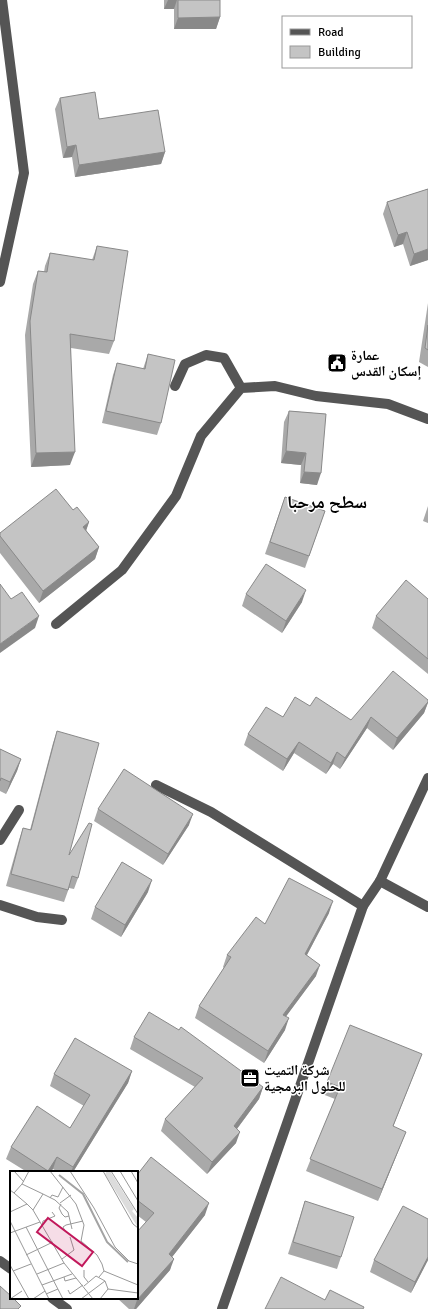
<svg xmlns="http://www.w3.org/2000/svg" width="428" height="1309" font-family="Signika,'Noto Naskh Arabic',sans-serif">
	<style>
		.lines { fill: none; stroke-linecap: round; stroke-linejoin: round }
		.minor { stroke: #555; stroke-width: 10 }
		.wall { fill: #a9a9a9 }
		.shaded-wall { fill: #898989 }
		.building { fill: #c4c4c4; stroke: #898989 }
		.labels { text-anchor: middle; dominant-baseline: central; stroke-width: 3; stroke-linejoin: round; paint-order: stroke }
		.poi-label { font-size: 14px; font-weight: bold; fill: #000; stroke: #fff; text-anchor: start }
		.district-label { font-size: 18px; font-weight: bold; fill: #000; stroke: #fff }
		.inset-river { fill: none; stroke: #a3a3a3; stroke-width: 2 }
		.inset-road { fill: none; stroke: #999; stroke-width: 1 }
		.view { fill: #c2185b; fill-opacity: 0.15; stroke: #c2185b; stroke-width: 2 }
		.inset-edge { fill: none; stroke: #000; stroke-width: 2 }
	</style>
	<rect width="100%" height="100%" fill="#fff"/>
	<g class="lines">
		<g class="minor">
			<path d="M0 282 24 173 2 0"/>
			<path d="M175 386 185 364 206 355 224 358 241 388"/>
			<path d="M56 624 122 570 176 496 201 436 241 388 275 386 316 396 388 404 428 419"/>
			<path d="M156 785 211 812 363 906"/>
			<path d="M0 840 19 810"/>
			<path d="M380 881 428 907"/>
			<path d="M0 905 37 917 62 920"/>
			<path d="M0 1261 11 1269"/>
			<path d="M52 1298 67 1309"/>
			<path d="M222 1309 363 906 380 881 428 778"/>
		</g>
	</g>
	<g class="wall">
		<path d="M164 0H220V17L216 29H174V9H164Z"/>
		<path d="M60 98 99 119 165 152 161 164 75 177 72 157 63 158 55 109Z"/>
		<path d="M428 189V260L410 266 403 244 394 247 383 214 387 202Z"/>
		<path d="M97 246 114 341 109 354 71 348 70 465 31 467 25 335 33 284 38 271 44 272 45 266 50 253 92 260Z"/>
		<path d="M428 303V367L419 362Z"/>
		<path d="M148 354 161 423 157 435 102 423 113 375 117 363 143 369Z"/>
		<path d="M289 411 326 414 317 485 300 483 301 465 281 463 284 422Z"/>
		<path d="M285 497 325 511 305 568 265 554Z"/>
		<path d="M428 506V523L423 521Z"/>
		<path d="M73 510 89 522 86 530 99 547 95 559 39 603 0 553V533Z"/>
		<path d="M246 594 302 602 282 633 242 606Z"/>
		<path d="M428 599V674L372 628 376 616Z"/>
		<path d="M428 700V703L424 713 393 750 367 728 340 769 333 764 326 774 294 753 283 771 244 745 248 734 283 717 310 706 351 720Z"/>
		<path d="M57 731 69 855 78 878 74 889 69 888 64 902 6 886 19 840 23 828 30 830 53 743Z"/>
		<path d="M0 749 21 759 17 771 6 794 0 791Z"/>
		<path d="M98 809 189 825 163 865 94 821Z"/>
		<path d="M148 892 121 937 91 919 95 907Z"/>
		<path d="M329 913 307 955 316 976 286 1016 285 1030 264 1063 195 1018 199 1006 224 968 223 967 227 955 265 924Z"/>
		<path d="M134 1037 263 1087 259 1099 237 1129 236 1143 207 1174 161 1131 165 1119 195 1087 130 1049Z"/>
		<path d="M422 1054 393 1127 406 1132 378 1201 306 1171 335 1099 322 1094 327 1082Z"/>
		<path d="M132 1071 128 1083 73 1172H58L53 1169 50 1172H27L6 1159 11 1147 70 1128 84 1106 50 1086 54 1074Z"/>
		<path d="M137 1175 205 1215 172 1257 170 1270 136 1309H129L117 1298H137L146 1222 137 1215Z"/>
		<path d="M305 1201 341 1257 337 1269 288 1254Z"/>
		<path d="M428 1219V1260L411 1293 370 1272 374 1260Z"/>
	</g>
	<g class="shaded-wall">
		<path d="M168 0H177L174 9H164Z"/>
		<path d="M220 17 216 29H174L178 18Z"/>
		<path d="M76 145 72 157 63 158 67 147Z"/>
		<path d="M165 152 161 164 75 177 79 165Z"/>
		<path d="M407 232 403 244 394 247 398 235Z"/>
		<path d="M428 249V260L410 266 414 254Z"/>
		<path d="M286 451 306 453 301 465 281 463Z"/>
		<path d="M75 452 70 465 31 467 36 453Z"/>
		<path d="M304 472 321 473 317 485 300 483Z"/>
		<path d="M89 522 85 534 83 527Z"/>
		<path d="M99 547 95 559 39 603 43 591Z"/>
		<path d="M306 590 302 602 282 633 286 621Z"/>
		<path d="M39 616 35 628 0 653V644Z"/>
		<path d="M428 702 424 713 393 750 397 738Z"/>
		<path d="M371 717 367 728 340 769 345 758Z"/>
		<path d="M299 742 294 753 283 771 287 759Z"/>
		<path d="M337 752 333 764 326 774 331 763Z"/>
		<path d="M21 759 17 771 6 794 10 782Z"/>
		<path d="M193 814 189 825 163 865 168 854Z"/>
		<path d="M152 880 148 892 121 937 125 925Z"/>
		<path d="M333 901 329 913 301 966 305 954Z"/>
		<path d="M320 965 316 976 279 1026 283 1015Z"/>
		<path d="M289 1018 285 1030 264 1063 268 1051Z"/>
		<path d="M422 1054 417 1066 388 1138 393 1126Z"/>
		<path d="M132 1071 128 1083 73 1172H71L73 1167Z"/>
		<path d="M263 1087 259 1099 230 1138 234 1126Z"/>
		<path d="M240 1132 236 1143 207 1174 212 1162Z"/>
		<path d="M406 1132 401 1144 378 1201 382 1189Z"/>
		<path d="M57 1157 53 1169 50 1172H47Z"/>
		<path d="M209 1203 205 1215 165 1266 169 1254Z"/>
		<path d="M428 1257V1260L411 1293 415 1282Z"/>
		<path d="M174 1259 170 1270 136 1309H134L137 1300Z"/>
	</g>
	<g class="building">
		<path d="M178 0H220V17L178 18Z"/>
		<path d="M95 92 99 119 158 110 165 152 79 165 76 145 67 147 60 98Z"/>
		<path d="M428 189V249L414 254 407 232 398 235 387 202Z"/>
		<path d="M97 246 128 251 114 341 70 334 75 452 36 453 30 321 38 271 47 272 50 253 94 260Z"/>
		<path d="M428 325V350L425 348Z"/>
		<path d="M148 354 175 360 161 423 106 411 117 363 145 369Z"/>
		<path d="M289 411 326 414 321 473 304 472 306 453 286 451Z"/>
		<path d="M56 489 73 510 77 507 89 522 83 527 99 547 43 591 0 536V533Z"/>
		<path d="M285 497 325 511 309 556 270 542Z"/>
		<path d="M266 564 306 590 286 621 246 594Z"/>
		<path d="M406 580 428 599V659L376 616Z"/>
		<path d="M0 584 11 599 22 592 39 616 0 644Z"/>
		<path d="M393 671 428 700V702L397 738 371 717 345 758 337 752 331 763 299 742 287 759 248 734 266 707 283 717 295 697 310 706 316 697 351 720Z"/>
		<path d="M57 731 99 743 69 855 89 823 92 824 78 878 72 876 68 890 11 874 23 828 31 830Z"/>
		<path d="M0 749 21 759 10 782 1 778 0 781Z"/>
		<path d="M124 769 193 814 168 854 98 809Z"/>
		<path d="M122 862 152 880 125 925 95 907Z"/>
		<path d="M289 878 333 901 305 954 320 965 283 1015 289 1018 268 1051 199 1006 231 957 227 955 256 917 265 924Z"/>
		<path d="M149 1012 179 1030 181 1027 263 1087 234 1126 240 1132 212 1162 165 1119 203 1078 134 1037Z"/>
		<path d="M350 1025 422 1054 393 1126 406 1132 382 1189 310 1159 340 1087 327 1082Z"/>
		<path d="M75 1038 132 1071 73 1167 57 1157 48 1171 11 1147 37 1106 70 1128 90 1095 54 1074Z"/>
		<path d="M151 1157 209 1203 169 1254 174 1259 137 1300 134 1298H137V1232L154 1213 137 1200V1175Z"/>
		<path d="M305 1201 354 1217 341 1257 293 1242Z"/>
		<path d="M403 1206 428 1219V1257L415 1282 374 1260Z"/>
		<path d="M281 1277 325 1300 330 1290 364 1307 363 1309H265Z"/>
		<path d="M0 1286 11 1296V1298H13L21 1306 18 1309H0Z"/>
	</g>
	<defs>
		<symbol id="civic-square" viewBox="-11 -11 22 22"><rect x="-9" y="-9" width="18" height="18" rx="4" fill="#000" stroke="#fff"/><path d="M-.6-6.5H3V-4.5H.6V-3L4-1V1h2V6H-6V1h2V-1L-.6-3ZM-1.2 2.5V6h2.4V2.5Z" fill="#fff"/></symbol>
		<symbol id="office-square" viewBox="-11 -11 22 22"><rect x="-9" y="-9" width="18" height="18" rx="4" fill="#000" stroke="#fff"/><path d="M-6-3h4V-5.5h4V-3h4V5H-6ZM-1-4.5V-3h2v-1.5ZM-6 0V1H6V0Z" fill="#fff"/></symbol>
	</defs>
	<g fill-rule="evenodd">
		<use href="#civic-square" x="326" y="352" width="22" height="22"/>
		<use href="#office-square" x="239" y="1067" width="22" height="22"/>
	</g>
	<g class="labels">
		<g class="poi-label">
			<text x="351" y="355">عمارة<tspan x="351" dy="16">إسكان القدس</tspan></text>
			<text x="264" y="1070">شركة التميت<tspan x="264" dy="16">للحلول البرمجية</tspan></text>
		</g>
		<g class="district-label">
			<text x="327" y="502">سطح مرحبا</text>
		</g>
	</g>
	<g transform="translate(10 1171)">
		<rect width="128" height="128" fill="#fff"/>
		<path d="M97 0H100L124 38 122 40 128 47 127 55 95 3Z" fill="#dcdcdc"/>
		<path class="inset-river" d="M49 4 73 23 97 71 118 91"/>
		<path class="inset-road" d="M4 0 14 11M40 0 66 33 74 54 71 70 87 84 92 93 94 100 89 106M60 0 84 37 105 76 119 90 128 93M93 0 123 53 128 57M101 0 128 43M110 0 128 30M121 0 128 12M12 13 19 0M0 19 4 22 12 13 33 23M4 22 17 33M40 27 42 24 48 26 53 16M50 32 61 24M51 33 49 37 52 43 55 46 59 45M23 39 33 23 45 29 58 41 62 58M0 41 17 33 23 39 54 92M0 50 39 128M32 54 33 50 45 45 42 41M16 56 53 128M55 60 53 56 56 54 73 50M0 62 30 51M16 84 43 71M52 88 64 79 60 66M0 94 19 128M74 99V106L78 111M3 100 21 93M94 100 128 114M27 103 54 92 83 128M54 106 55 110 66 107M32 114 62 103M74 115 86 105 95 110 98 118M58 119 60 123 73 114M36 123 48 118M0 128 12 120M23 128 35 120M71 128 95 110M90 128 98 118 128 122"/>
		<path class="view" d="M38 47 83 81 72 95 27 61Z"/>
		<rect width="128" height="128" class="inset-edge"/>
	</g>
	<rect x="282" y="16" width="130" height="52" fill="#ffffff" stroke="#999999"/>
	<rect x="290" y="29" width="20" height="6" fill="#555555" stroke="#999999"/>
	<text x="318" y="36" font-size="12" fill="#000000">Road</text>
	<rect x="290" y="46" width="20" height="12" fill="#c4c4c4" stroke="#999999"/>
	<text x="318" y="56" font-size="12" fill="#000000">Building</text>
</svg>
